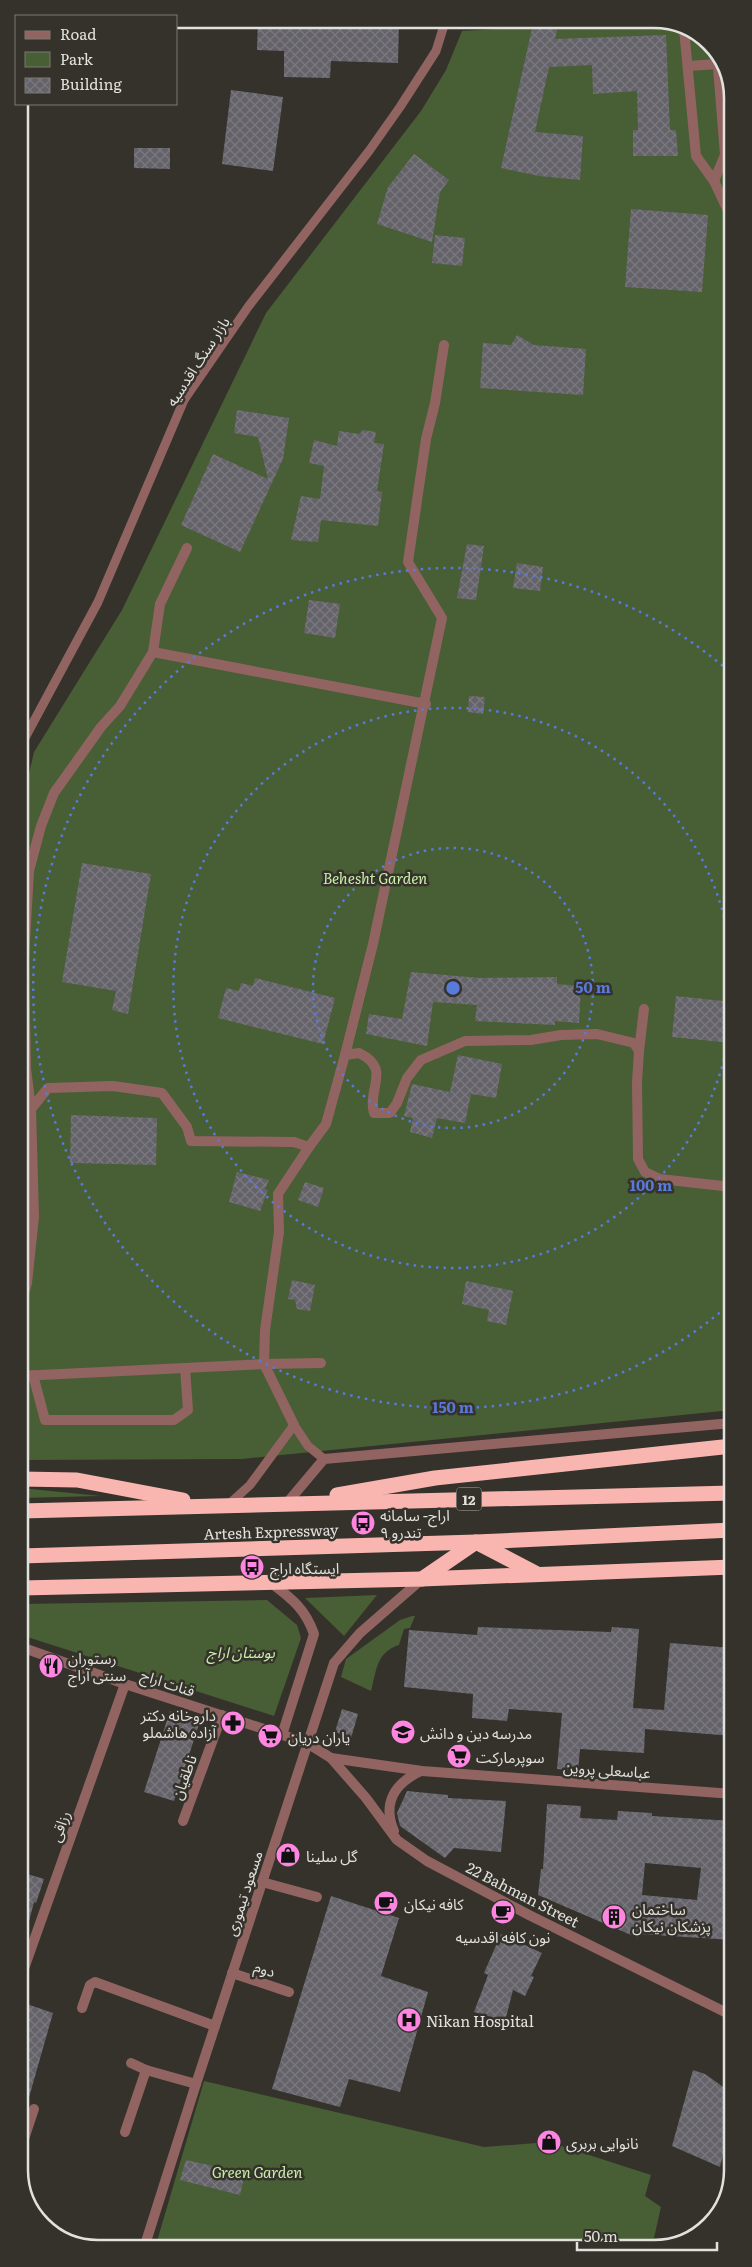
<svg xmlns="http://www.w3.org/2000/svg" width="752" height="2267" font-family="Literata,'Noto Sans Arabic',serif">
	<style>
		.green { fill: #485e34 }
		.building { fill: url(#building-cross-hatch); fill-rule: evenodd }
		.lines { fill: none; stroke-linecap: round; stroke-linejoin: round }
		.lane { stroke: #926461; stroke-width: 9 }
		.street { stroke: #926461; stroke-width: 10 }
		.highway { stroke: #f9b6b1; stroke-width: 15 }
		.ring { fill: none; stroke: #587ada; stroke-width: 2.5; stroke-dasharray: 2.5 5 }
		.labels { text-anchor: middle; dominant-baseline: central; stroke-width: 5; stroke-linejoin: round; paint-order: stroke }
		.shield { fill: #34322b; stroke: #aeaca8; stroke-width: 1 }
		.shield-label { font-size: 14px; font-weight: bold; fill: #e2e1dd }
		.street-label { font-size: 15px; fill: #e2e1dd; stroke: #34322b }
		.park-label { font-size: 15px; font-style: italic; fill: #c8efa8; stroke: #34322b }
		.poi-label { font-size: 15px; fill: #e2e1dd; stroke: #34322b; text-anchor: start }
		.rim { fill: none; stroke: #e2e1dd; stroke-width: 2.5 }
		.centre { fill: #587ada; stroke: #34322b; stroke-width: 2.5 }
		.ring-label { font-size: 15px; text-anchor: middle; font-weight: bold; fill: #587ada; stroke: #34322b; stroke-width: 5; stroke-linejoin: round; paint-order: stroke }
	</style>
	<defs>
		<pattern id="building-cross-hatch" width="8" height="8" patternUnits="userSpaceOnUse" patternTransform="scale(1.25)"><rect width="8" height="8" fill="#65636a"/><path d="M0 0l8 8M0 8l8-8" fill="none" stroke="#7b797f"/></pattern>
	</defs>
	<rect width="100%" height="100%" fill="#34322b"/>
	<g class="green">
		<path d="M663 20 702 36 727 85H731L732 1410 242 1459 21 1460 20 812 34 752 122 610 266 313 421 111 446 70 462 31Z"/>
		<path d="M21 1488 101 1496 21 1498Z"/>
		<path d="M377 1595 344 1636 305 1598Z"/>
		<path d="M267 1600 297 1625 301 1638 274 1716 21 1635V1604Z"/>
		<path d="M412 1616H415L410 1628 404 1629 399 1645C376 1653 377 1669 371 1691L341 1677 346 1659 400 1620Z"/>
		<path d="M204 2081 484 2147 549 2142 651 2175 645 2196 661 2207 654 2238 674 2243 673 2246 155 2248Z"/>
	</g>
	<g class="building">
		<path d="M295 19 399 20 398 63 331 61 330 78 284 77V51L257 50 258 20 295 21Z"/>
		<path d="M534 19 559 22 555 39 666 35 670 130H676L678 156H633V130H638L637 91 593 94 592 65 549 67 535 132 583 136 580 180 539 176 501 168Z"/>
		<path d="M231 90 283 97 273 171 222 164Z"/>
		<path d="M134 148H170V169L134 168Z"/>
		<path d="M414 154 449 180 440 192 432 242 377 224 388 187Z"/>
		<path d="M631 209 708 215 702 292 625 287Z"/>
		<path d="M435 235 465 238 462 266 432 263Z"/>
		<path d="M517 335 534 345 586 349 583 395 480 388 483 343 511 345Z"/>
		<path d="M237 410 289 418 283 459 240 552 181 525 213 454 268 479 258 437 234 433Z"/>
		<path d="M363 430 376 432 374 443 384 444 377 491 382 492 378 526 321 520 318 542 291 540 301 496 320 499 324 466 309 463 314 440 337 446 339 431 359 434Z"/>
		<path d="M467 544 484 546 476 600 457 598Z"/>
		<path d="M517 563 543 567 540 591 513 588Z"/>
		<path d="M309 600 340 604 335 638 304 633Z"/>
		<path d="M469 696 485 697 483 714 468 712Z"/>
		<path d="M82 863 151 874 128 1014 112 1010 116 991 62 982Z"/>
		<path d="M411 972 480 978 557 977V984L581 986 579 1023 555 1021V1025L475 1021 477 1005 433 1002 427 1046 366 1034 369 1014 402 1019Z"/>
		<path d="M255 978 335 998 323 1044 218 1018 226 988 239 991 241 983 253 986Z"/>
		<path d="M676 996 732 1002V1043L672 1037Z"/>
		<path d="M458 1055 502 1064 496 1098 471 1094 465 1123 437 1118 432 1138 410 1132 413 1118 404 1116 412 1084 450 1092Z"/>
		<path d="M71 1115 157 1118 156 1165 70 1163Z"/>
		<path d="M237 1172 269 1180 265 1189 268 1190 260 1211 229 1202Z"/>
		<path d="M305 1182 324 1188 318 1207 298 1200Z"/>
		<path d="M292 1280 315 1285 310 1311 297 1309 295 1300 288 1299Z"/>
		<path d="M466 1281 513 1291 506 1325 487 1321 489 1310 462 1304Z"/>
		<path d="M478 1627 611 1632 612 1627 639 1629 633 1708 664 1710 670 1643 733 1648V1736L645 1729 644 1753 580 1749 578 1771 557 1769 562 1713 509 1709 507 1721 472 1718 473 1694 404 1687 409 1630 477 1635Z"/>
		<path d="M342 1709 358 1714 351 1738 335 1732Z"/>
		<path d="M170 1711 200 1721 174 1801 144 1792Z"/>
		<path d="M407 1791 448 1795V1798L506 1801 501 1852 454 1848 445 1858 400 1826 397 1813Z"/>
		<path d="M547 1804 581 1806 580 1818 617 1820 618 1811 652 1813V1816L733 1821V1940L639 1934 638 1938 538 1895 541 1869H543ZM645 1863 701 1868 697 1900 642 1895Z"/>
		<path d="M24 1873 44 1879 36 1903 34 1902 26 1933H21V1882Z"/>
		<path d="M331 1896 399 1918 381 1976 428 1992 400 2092 349 2079 340 2107 272 2089Z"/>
		<path d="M501 1934 542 1953 531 1976 534 1977 525 1996 513 1990 505 2021 474 2012 488 1975 484 1973Z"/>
		<path d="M21 2002 53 2013 26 2108 21 2107Z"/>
		<path d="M693 2070 705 2074 733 2094V2112L720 2167 672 2146Z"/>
		<path d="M186 2160 245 2173 240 2195 180 2180Z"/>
	</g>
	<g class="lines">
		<g class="lane">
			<path d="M20 747 98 602 184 400 248 307 369 151 400 107 436 51 446 19"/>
			<path d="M228 1505 250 1485 294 1425 308 1446 324 1459"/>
		</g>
		<g class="street">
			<path d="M684 29 696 156 714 181 731 217"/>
			<path d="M688 66 718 64"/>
			<path d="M714 181 725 155 717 55"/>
			<path d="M153 652 426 704"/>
			<path d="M639 1051 644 1009"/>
			<path d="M345 1055 373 944 442 618 408 562 426 439 435 403 444 345"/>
			<path d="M31 1109 26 1068 24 959 29 871 41 826 54 793 101 727 120 706 153 652 160 604 187 548"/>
			<path d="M309 1147 278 1194 279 1232 265 1330 264 1364 321 1363"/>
			<path d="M20 1308 27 1283 34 1217 31 1109 48 1088 113 1086 162 1093 187 1127 191 1141 294 1142 309 1147 326 1124 345 1055 359 1053C392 1069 367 1088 374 1113H390L397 1103 407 1078 421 1060 465 1041 531 1040 561 1035 597 1034 634 1043 639 1051 637 1082 638 1159 645 1172 660 1179 732 1187"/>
			<path d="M33 1375 45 1420H174L188 1410 185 1368"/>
			<path d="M20 1376 264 1364 294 1425"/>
			<path d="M287 1503 324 1459 732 1423"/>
			<path d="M270 1582C292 1599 305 1608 314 1634L282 1735"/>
			<path d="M21 1647 125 1684 307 1743 331 1758 366 1798 397 1840 427 1861 529 1915 733 2016"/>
			<path d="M331 1758 422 1771 733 1794"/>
			<path d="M183 1821 222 1715"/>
			<path d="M394 1831C382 1803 395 1783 421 1771"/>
			<path d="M262 1882 317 1897"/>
			<path d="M232 1973 289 1992"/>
			<path d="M21 1977 125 1684"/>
			<path d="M82 2008 90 1985 95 1982 215 2026"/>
			<path d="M131 2063 146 2070 196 2084"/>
			<path d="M125 2132 146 2070"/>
			<path d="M21 2148 34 2109"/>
			<path d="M144 2248 196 2084 334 1663 360 1633 422 1579"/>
		</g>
		<g class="highway">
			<path d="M21 1479 77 1480 183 1500"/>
			<path d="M337 1495 435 1478 732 1446"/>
			<path d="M21 1511 732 1493"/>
			<path d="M21 1556 476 1542 732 1530"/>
			<path d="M422 1579 476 1542 537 1574"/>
			<path d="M21 1588 422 1579 732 1567"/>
		</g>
	</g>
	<g class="ring">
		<circle cx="453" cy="988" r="140"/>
		<path d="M732 1015A280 280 0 1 1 732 961"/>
		<path d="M731 1303A420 420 0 1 1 731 673"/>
	</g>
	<defs>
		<symbol id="bus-disc" viewBox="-11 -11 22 22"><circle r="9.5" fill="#fe86e1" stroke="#34322b"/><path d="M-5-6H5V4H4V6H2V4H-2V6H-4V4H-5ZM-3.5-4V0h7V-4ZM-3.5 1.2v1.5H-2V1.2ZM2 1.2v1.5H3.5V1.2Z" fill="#111"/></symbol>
		<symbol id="restaurant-disc" viewBox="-11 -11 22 22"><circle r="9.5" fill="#fe86e1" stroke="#34322b"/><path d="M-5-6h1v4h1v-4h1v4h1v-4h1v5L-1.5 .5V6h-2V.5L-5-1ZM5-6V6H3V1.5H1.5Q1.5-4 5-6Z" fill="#111"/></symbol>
		<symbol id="pharmacy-disc" viewBox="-11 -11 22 22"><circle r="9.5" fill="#fe86e1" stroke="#34322b"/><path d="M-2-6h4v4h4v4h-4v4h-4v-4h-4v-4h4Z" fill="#111"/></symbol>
		<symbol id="school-disc" viewBox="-11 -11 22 22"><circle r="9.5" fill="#fe86e1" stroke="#34322b"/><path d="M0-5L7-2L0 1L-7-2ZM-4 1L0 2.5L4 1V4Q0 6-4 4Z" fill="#111"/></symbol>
		<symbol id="supermarket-disc" viewBox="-11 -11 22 22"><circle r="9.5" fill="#fe86e1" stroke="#34322b"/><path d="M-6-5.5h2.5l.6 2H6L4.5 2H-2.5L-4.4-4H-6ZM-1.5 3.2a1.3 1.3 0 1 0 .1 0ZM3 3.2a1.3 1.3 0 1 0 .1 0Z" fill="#111"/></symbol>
		<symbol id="shop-disc" viewBox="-11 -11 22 22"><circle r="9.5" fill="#fe86e1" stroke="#34322b"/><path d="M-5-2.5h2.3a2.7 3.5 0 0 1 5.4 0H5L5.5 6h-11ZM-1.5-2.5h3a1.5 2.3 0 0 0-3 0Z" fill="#111"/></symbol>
		<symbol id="cafe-disc" viewBox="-11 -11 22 22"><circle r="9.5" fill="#fe86e1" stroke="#34322b"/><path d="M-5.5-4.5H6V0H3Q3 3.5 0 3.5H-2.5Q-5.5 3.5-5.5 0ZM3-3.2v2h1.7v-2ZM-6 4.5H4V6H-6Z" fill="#111"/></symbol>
		<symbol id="building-disc" viewBox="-11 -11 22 22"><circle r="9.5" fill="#fe86e1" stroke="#34322b"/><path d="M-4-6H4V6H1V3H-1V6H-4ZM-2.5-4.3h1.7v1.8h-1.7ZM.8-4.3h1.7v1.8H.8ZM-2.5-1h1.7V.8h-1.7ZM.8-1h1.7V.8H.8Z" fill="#111"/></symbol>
		<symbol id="hospital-disc" viewBox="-11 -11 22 22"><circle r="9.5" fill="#fe86e1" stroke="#34322b"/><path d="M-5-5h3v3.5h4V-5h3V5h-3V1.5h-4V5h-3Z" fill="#111"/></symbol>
	</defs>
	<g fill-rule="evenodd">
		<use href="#bus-disc" x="349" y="1509" width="28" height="28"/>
		<use href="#bus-disc" x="238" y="1553" width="28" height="28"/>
		<use href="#restaurant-disc" x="37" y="1652" width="28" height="28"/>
		<use href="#pharmacy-disc" x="219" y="1709" width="28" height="28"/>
		<use href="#school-disc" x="389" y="1718" width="28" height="28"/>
		<use href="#supermarket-disc" x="256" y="1722" width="28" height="28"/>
		<use href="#supermarket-disc" x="445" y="1742" width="28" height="28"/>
		<use href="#shop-disc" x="274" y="1841" width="28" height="28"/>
		<use href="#cafe-disc" x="372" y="1889" width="28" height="28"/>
		<use href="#cafe-disc" x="489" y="1898" width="28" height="28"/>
		<use href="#building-disc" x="600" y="1903" width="28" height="28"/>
		<use href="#hospital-disc" x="395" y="2006" width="28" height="28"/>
		<use href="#shop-disc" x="535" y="2128" width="28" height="28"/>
	</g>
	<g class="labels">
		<rect class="shield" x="456.5" y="1487.5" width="25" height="23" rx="4"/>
		<g class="shield-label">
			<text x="469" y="1499">12</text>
		</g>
		<g class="street-label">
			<text transform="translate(197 361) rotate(-57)">بازار سنگ اقدسیه</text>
			<text transform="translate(271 1531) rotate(-2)">Artesh Expressway</text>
			<text transform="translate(168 1682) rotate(18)">قنات اراج</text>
			<text transform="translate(607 1769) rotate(4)">عباسعلی پروین</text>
			<text transform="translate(183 1777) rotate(-70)">ناطقیان</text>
			<text transform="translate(59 1826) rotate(-70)">رزاقی</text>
			<text transform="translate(243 1893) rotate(-72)">مسعود تیموری</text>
			<text transform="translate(523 1894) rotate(27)">22 Bahman Street</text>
			<text transform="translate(265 1968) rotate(18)">دوم</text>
		</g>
		<g class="park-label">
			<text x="375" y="877">Behesht Garden</text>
			<text x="241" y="1651">بوستان اراج</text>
			<text x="257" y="2171">Green Garden</text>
		</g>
		<g class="poi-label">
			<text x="380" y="1514">اراج- سامانه<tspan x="380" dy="17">۹ تندرو</tspan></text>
			<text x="270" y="1567">ایستگاه اراج</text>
			<text x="68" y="1657">رستوران<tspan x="68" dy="17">سنتی آراج</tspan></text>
			<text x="216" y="1714" text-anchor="end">داروخانه دکتر<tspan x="216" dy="17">آزاده هاشملو</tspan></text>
			<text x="420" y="1732">مدرسه دین و دانش</text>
			<text x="288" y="1736">یاران دریان</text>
			<text x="476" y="1756">سوپرمارکت</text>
			<text x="306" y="1855">گل سلینا</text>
			<text x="404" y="1903">کافه نیکان</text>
			<text x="632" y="1908">ساختمان<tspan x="632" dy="17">پزشکان نیکان</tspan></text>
			<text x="503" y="1936" text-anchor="middle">نون کافه اقدسیه</text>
			<text x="426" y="2020">Nikan Hospital</text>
			<text x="566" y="2142">نانوایی بربری</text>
		</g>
	</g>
	<path d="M0 0H752V2267H0ZM98 28H654A70 70 0 0 1 724 98V2170A70 70 0 0 1 654 2240H98A70 70 0 0 1 28 2170V98A70 70 0 0 1 98 28Z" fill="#34322b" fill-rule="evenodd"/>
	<path class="rim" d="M98 28H654A70 70 0 0 1 724 98V2170A70 70 0 0 1 654 2240H98A70 70 0 0 1 28 2170V98A70 70 0 0 1 98 28Z"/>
	<circle cx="453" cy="988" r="8" class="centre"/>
	<g class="ring-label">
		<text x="593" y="993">50 m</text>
		<text x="651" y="1191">100 m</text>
		<text x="453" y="1413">150 m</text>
	</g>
	<rect x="15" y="15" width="162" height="90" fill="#34322b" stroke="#7a7872"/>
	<rect x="25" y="31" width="25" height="8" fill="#926461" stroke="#7a7872"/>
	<text x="60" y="40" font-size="15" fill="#e2e1dd">Road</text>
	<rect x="25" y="52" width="25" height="15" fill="#485e34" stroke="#7a7872"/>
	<text x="60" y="65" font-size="15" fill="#e2e1dd">Park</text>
	<rect x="25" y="78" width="25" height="15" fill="url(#building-cross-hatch)" stroke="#7a7872"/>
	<text x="60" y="90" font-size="15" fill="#e2e1dd">Building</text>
	<path d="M577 2242v8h140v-8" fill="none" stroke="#e2e1dd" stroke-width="2.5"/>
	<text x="584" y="2242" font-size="15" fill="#e2e1dd" stroke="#34322b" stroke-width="4" paint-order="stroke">50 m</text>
</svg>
